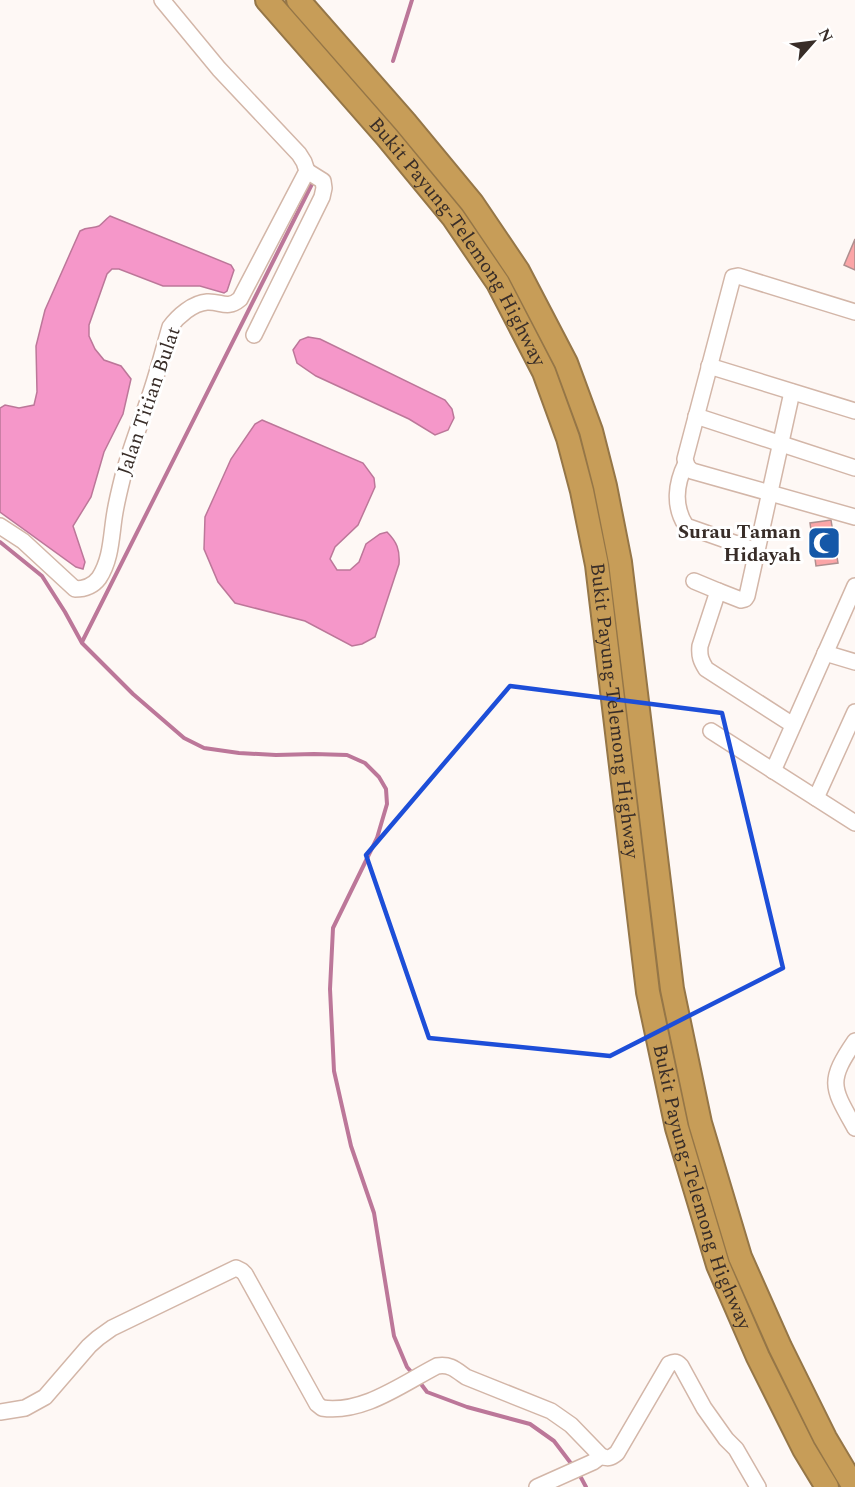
<svg xmlns="http://www.w3.org/2000/svg" width="855" height="1487" font-family="Spectral,serif">
	<style>
		.water { fill: #f597c9; stroke: #bc7799; stroke-width: 1.5 }
		.lines { fill: none; stroke-linecap: round; stroke-linejoin: round }
		.stream { stroke: #bc7799; stroke-width: 4 }
		.building { fill: #fba5a7; stroke: #ae8f8f; stroke-width: 1.5 }
		.minor-casing { stroke: #d3b6a8; stroke-width: 18 }
		.highway-casing { stroke: #957647; stroke-width: 26 }
		.minor { stroke: #fff; stroke-width: 15 }
		.highway { stroke: #c79d58; stroke-width: 22 }
		.marked { fill: none; stroke: #1d4ed8; stroke-width: 4.5; stroke-linejoin: round }
		.labels { text-anchor: middle; dominant-baseline: central; stroke-width: 6; stroke-linejoin: round; paint-order: stroke }
		.street-label { font-size: 20px; fill: #382d28; stroke: #fff }
		.poi-label { font-size: 20px; font-weight: bold; fill: #382d28; stroke: #fff; text-anchor: end }
	</style>
	<rect width="100%" height="100%" fill="#fef8f5"/>
	<g class="water">
		<path d="M110 216 231 265 234 270 227 291 224 293 200 286H163L119 269H112L107 274 89 325V336L95 349 104 360 121 366 131 379 123 414 104 452 91 497 73 526 85 562 83 569 76 567 0 512V408L5 405 19 408 34 405 37 392 36 346 45 310 80 231C88 226 92 229 99 226 103 223 106 219 110 216Z"/>
		<path d="M308 337 320 339 445 400 452 409 454 418 448 430 435 435 409 419 316 376 297 363 293 350 300 340Z"/>
		<path d="M262 420 363 463 374 478 375 487 358 525 335 547 330 559 337 570H350L359 562 366 544 380 534 387 532C397 542 400 550 399 564L375 637 362 644 352 646 305 621 235 603 218 582 204 549 205 517 231 459 255 424Z"/>
	</g>
	<g class="lines">
		<g class="stream">
			<path d="M393 61 412 0"/>
			<path d="M0 542 42 576 65 612 82 643 133 694 184 738 204 748 239 753 276 755 314 754 347 755 365 763 379 777 386 789 387 804 377 838 333 928 330 989 334 1071 351 1146 374 1213 394 1336 407 1367 413 1374"/>
			<path d="M82 642 314 180"/>
			<path d="M418 1380 427 1392 467 1407 530 1424 554 1441 573 1466"/>
			<path d="M578 1472 586 1487"/>
		</g>
	</g>
	<g class="building">
		<path d="M855 239V270L844 265Z"/>
		<path d="M831 520 838 563 816 566 810 523Z"/>
	</g>
	<g class="lines">
		<defs>
			<g id="minor">
				<path d="M855 312 738 276 733 277 685 459 687 466 692 471 855 517"/>
				<path d="M254 335 322 197 324 188 323 181 307 171"/>
				<path d="M709 366 855 411"/>
				<path d="M792 392 747 596 745 599 741 600 718 591 700 646C699 656 701 661 706 669L793 725"/>
				<path d="M696 416 855 468"/>
				<path d="M686 463C676 483 673 506 686 526L757 551"/>
				<path d="M0 526 23 541 75 589C84 589 93 586 99 578 112 558 111 534 115 512 117 500 120 488 123 476 131 446 143 417 152 389 159 368 164 347 170 327 178 316 193 303 207 302 221 301 227 310 240 299L307 171 304 162 299 154 219 69 162 0"/>
				<path d="M694 581 718 591"/>
				<path d="M825 653 855 662"/>
				<path d="M711 731 855 823"/>
				<path d="M773 771 855 586"/>
				<path d="M816 798 855 712"/>
				<path d="M855 1041C827 1082 832 1087 855 1128"/>
				<path d="M0 1412 25 1408 45 1397 89 1346 98 1338 112 1328 236 1268 242 1271 245 1274 317 1404 322 1408C363 1414 402 1384 437 1366 450 1364 455 1369 466 1377L551 1411 571 1425 601 1456C608 1459 611 1458 617 1453L669 1364C675 1361 677 1362 681 1366L704 1408 726 1439 736 1449 758 1487"/>
				<path d="M537 1487 593 1462 601 1456"/>
			</g>
			<g id="highway">
				<path id="s1" d="M267 0 387 137 453 217 498 283 544 372 568 438 582 491 597 565 648 992 677 1128 718 1265 758 1357 804 1449 827 1487"/>
				<path d="M298 0 405 122 472 203 518 271 566 363 591 431 605 486 620 562 672 989 700 1123 740 1257 780 1347 825 1438 854 1487"/>
			</g>
		</defs>
		<use href="#minor" class="minor-casing"/>
		<use href="#highway" class="highway-casing"/>
		<use href="#minor" class="minor"/>
		<use href="#highway" class="highway"/>
	</g>
	<path class="marked" d="M510 686 722 713 783 968 610 1056 429 1038 366 855Z"/>
	<defs>
		<symbol id="mosque-square" viewBox="-11 -11 22 22"><rect x="-9" y="-9" width="18" height="18" rx="4" fill="#1558a8" stroke="#fff"/><path d="M3.5-4.9A6 6 0 1 0 3.5 4.9A5 5 0 1 1 3.5-4.9Z" fill="#fff"/></symbol>
	</defs>
	<g fill-rule="evenodd">
		<use href="#mosque-square" x="805" y="524" width="38" height="38"/>
	</g>
	<g class="labels">
		<g class="street-label">
			<text stroke="none"><textPath href="#s1" startOffset="309">Bukit Payung-Telemong Highway</textPath></text>
			<text transform="translate(149 401) rotate(-71)">Jalan Titian Bulat</text>
			<text stroke="none"><textPath href="#s1" startOffset="813">Bukit Payung-Telemong Highway</textPath></text>
			<text stroke="none"><textPath href="#s1" startOffset="1299">Bukit Payung-Telemong Highway</textPath></text>
		</g>
		<g class="poi-label">
			<text x="801" y="532">Surau Taman<tspan x="801" dy="23">Hidayah</tspan></text>
		</g>
	</g>
	<g transform="translate(813 42) rotate(62)" stroke="#ffffff" stroke-width="4.5" paint-order="stroke">
	<path d="M0-4.5L10 22L0 15L-10 22Z" fill="#382d28"/>
	<text y="-9" font-size="16" font-weight="bold" text-anchor="middle" fill="#382d28">N</text>
	</g>
</svg>
